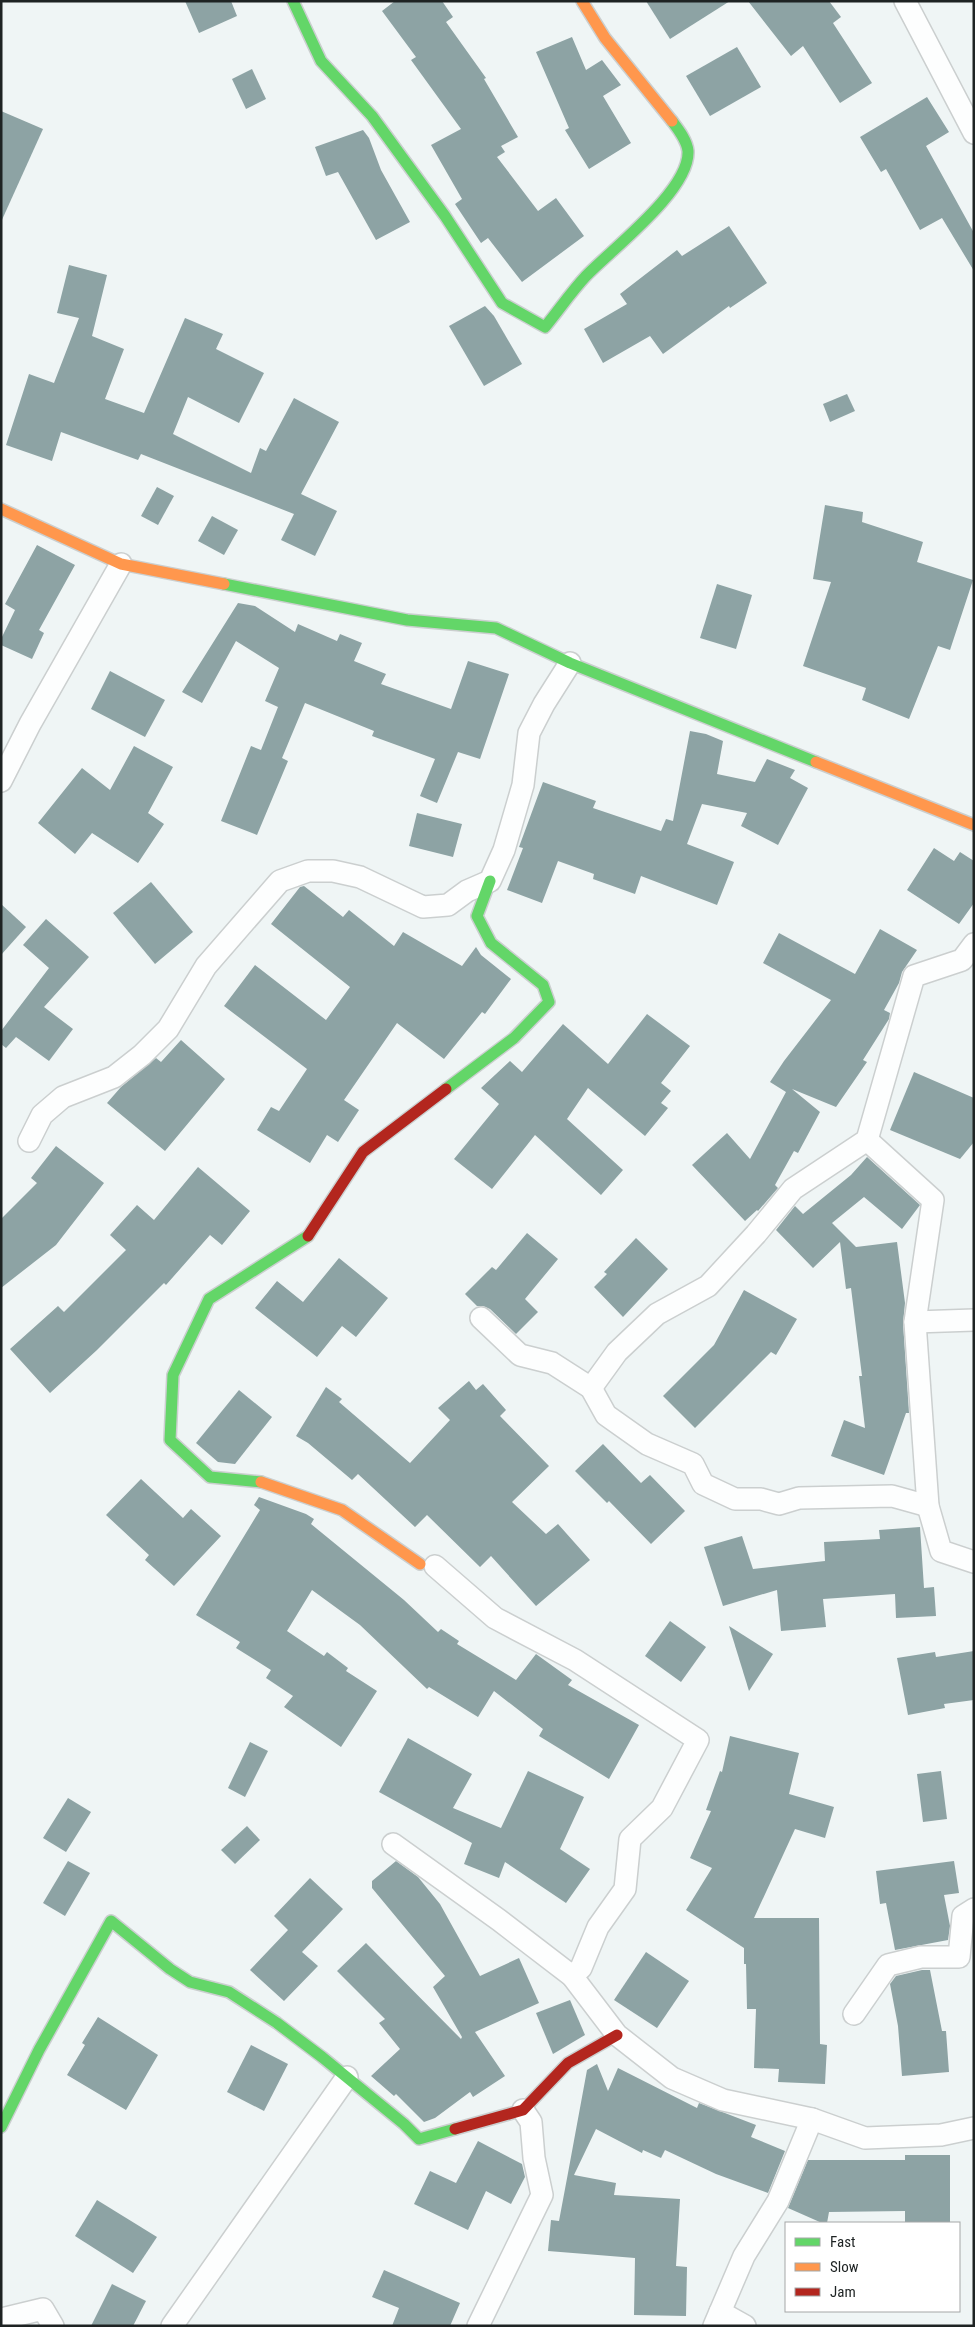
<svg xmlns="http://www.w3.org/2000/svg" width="975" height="2327" font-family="'Roboto Condensed',sans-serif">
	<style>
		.building { fill: #8da3a4 }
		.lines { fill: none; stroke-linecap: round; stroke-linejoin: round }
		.street-casing { stroke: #cbcfcf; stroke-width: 24 }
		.fast-casing { stroke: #cbcfcf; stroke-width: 14 }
		.slow-casing { stroke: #cbcfcf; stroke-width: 14 }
		.jam-casing { stroke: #cbcfcf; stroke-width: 14 }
		.street { stroke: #fdfefe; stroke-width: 21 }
		.fast { stroke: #63d668; stroke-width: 11 }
		.slow { stroke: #ff974d; stroke-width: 11 }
		.jam { stroke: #b3261e; stroke-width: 11 }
	</style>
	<rect width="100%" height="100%" fill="#eff5f5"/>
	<g class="building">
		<path d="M185 1H231L237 16 199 33Z"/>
		<path d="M395 1H442L453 17 446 22 486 78 484 79 518 137 501 146 505 152 497 157 538 211 556 198 584 236 522 282 488 238 481 243 455 204 462 199 431 145 461 129 411 60 416 57 382 11Z"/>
		<path d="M646 1H730L670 39Z"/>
		<path d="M748 1H829L841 17 833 23 872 83 840 103 803 46 791 56Z"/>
		<path d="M572 37 586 70 602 60 621 85 603 96 631 143 589 169 565 130 569 128 536 52Z"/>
		<path d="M737 47 761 87 710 116 686 76Z"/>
		<path d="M252 69 266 99 246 109 232 79Z"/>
		<path d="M927 97 949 132 926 146 974 233V271L942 218 920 230 886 169 881 172 860 137Z"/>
		<path d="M1 111 43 129 1 222Z"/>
		<path d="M363 130 369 138 381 170 410 222 376 240 338 172 326 176 315 147Z"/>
		<path d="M729 226 767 283 730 308 729 306 663 354 650 336 603 363 584 329 627 304 620 294 677 250 682 256Z"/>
		<path d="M69 265 107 275 92 336 124 349 105 399 144 413 185 318 223 334 216 349 264 373 239 423 188 397 173 434 251 473 260 448 266 451 294 398 339 422 301 494 337 511 315 556 281 540 294 514 141 454 138 460 61 432 52 461 6 445 29 374 54 383 79 318 57 313Z"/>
		<path d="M485 306 494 316 522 364 484 386 449 326Z"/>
		<path d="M847 394 855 411 830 422 823 404Z"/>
		<path d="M157 487 174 496 158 525 141 516Z"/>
		<path d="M825 505 863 512 862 522 923 542 917 562 973 580 950 650 938 646 909 719 862 700 866 688 803 666 831 582 813 579Z"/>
		<path d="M212 516 238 530 224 555 198 541Z"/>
		<path d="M37 545 75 565 39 630 44 633 32 659 1 645V639L15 610 5 604Z"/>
		<path d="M717 584 752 595 736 649 700 638Z"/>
		<path d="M238 603 255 606 295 632 298 624 337 641 340 634 362 643 354 661 386 674 381 684 451 709 468 661 509 674 480 759 458 752 437 803 420 796 435 759 372 736 374 731 305 703 282 758 288 761 257 835 221 821 251 746 261 750 278 707 265 701 279 668 236 641 202 703 182 692Z"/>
		<path d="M110 671 165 700 145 737 91 709Z"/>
		<path d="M690 731 706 734 723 741 717 774 755 782 767 759 795 770 790 778 808 788 778 845 741 826 747 813 702 804 687 844 734 862 717 905 641 876 635 894 593 879 594 874 558 861 542 903 507 890 523 848 519 847 543 782 596 801 593 808 661 831 666 819 673 821Z"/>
		<path d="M134 746 173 767 148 813 164 824 138 863 92 833 75 854 38 823 82 768 110 790Z"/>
		<path d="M417 813 462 824 453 857 409 846Z"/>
		<path d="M934 848 954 861 960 852 974 861V903L959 924 907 890Z"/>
		<path d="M151 882 193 932 155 964 113 913Z"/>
		<path d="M304 886 343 917 349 910 394 946 403 932 462 966 476 947 481 955 511 979 485 1014 482 1012 444 1059 397 1023 344 1100 359 1110 338 1142 327 1135 310 1163 257 1130 271 1107 279 1111 307 1069 224 1006 255 965 326 1020 350 987 271 924 300 887Z"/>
		<path d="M1 904 26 927 1 955Z"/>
		<path d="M46 919 89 957 44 1007 73 1029 49 1061 16 1037 6 1048 1 1044V1031L49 968 23 945Z"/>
		<path d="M880 929 917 950 902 972 899 983 884 1010 890 1013 889 1019 863 1060 867 1062 836 1107 792 1089 820 1112 798 1153 794 1151 775 1185 778 1188 758 1211 757 1210 745 1221 692 1165 727 1133 750 1159 786 1092 770 1082 784 1061 831 1000 763 963 779 933 855 974Z"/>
		<path d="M647 1014 690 1046 661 1083 671 1091 661 1103 668 1108 645 1136 588 1088 567 1119 623 1170 601 1195 535 1135 492 1189 454 1159 499 1104 481 1088 510 1061 522 1072 563 1024 608 1064Z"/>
		<path d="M181 1040 225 1079 165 1151 107 1103 121 1087 156 1058 161 1062Z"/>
		<path d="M914 1072 974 1098V1142L960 1159 890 1130Z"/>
		<path d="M56 1146 104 1183 56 1245 1 1288V1219L37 1183 31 1178Z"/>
		<path d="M867 1157 920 1205 902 1229 864 1197 832 1223 856 1247 897 1242 905 1303 903 1323 909 1413H906L884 1475 831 1456 844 1420 865 1428 859 1376H862L851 1288 846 1289 840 1242 813 1268 776 1230 795 1206 803 1214 851 1175Z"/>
		<path d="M198 1167 250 1211 222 1245 210 1235 166 1285 164 1283 97 1350 50 1393 10 1349 58 1306 64 1312 126 1250 110 1235 137 1205 154 1220Z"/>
		<path d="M527 1233 558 1259 525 1299 538 1312 516 1334 490 1309 483 1306H477L465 1294 492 1267 496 1270Z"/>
		<path d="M636 1238 668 1269 623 1317 594 1287 607 1274 604 1272Z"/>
		<path d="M339 1258 388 1298 356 1337 342 1326 317 1357 255 1308 277 1281 303 1302Z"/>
		<path d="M744 1290 797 1319 776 1355 771 1352 695 1428 663 1396 714 1345Z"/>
		<path d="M469 1381 476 1390 483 1384 506 1410 500 1416 549 1466 512 1502 546 1534 558 1524 590 1560 536 1606 491 1556 480 1567 427 1515 415 1527 358 1474 352 1480 308 1443 296 1436 326 1387 342 1399 339 1402 410 1463 450 1420 438 1408Z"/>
		<path d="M239 1390 272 1417 235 1464 218 1462 196 1443Z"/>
		<path d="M603 1444 641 1483 650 1475 685 1511 651 1544 609 1501 607 1503 575 1471Z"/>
		<path d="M141 1479 183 1518 191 1509 221 1536 174 1586 145 1560 149 1555 106 1515Z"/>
		<path d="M259 1497 306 1514 314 1519 311 1524 404 1600 438 1632 441 1629 459 1641 457 1644 516 1680 536 1654 572 1680 568 1685 639 1725 609 1779 539 1736 543 1729 494 1691 478 1717 429 1687 427 1689 360 1625 312 1590 287 1631 324 1656 327 1652 348 1668 346 1671 377 1691 341 1747 284 1707 293 1696 266 1678 271 1670 236 1648 240 1642 196 1615 260 1510 254 1505Z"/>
		<path d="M920 1527 924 1588 934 1587 936 1616 896 1618 895 1594 823 1599 826 1627 781 1631 777 1590 723 1606 704 1547 742 1536 753 1569 825 1561 824 1542 880 1539 879 1530Z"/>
		<path d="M670 1621 706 1647 681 1682 645 1656Z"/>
		<path d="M729 1626 773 1654 749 1691Z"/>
		<path d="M974 1651V1700L944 1704 945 1708 908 1715 897 1658 935 1652 936 1657Z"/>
		<path d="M730 1736 799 1753 789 1794 834 1807 825 1838 795 1829 754 1918H819L820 2044 827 2045 825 2084 778 2082 779 2069 754 2068 756 2009H747L746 1964H744V1948L686 1910 712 1868 690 1858 711 1811 706 1810 720 1771 722 1772Z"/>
		<path d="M408 1738 472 1774 453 1808 501 1828 528 1771 584 1797 560 1849 590 1869 566 1903 505 1862 499 1878 464 1864 472 1843 379 1792Z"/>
		<path d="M250 1742 268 1751 245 1797 228 1788Z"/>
		<path d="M941 1771 947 1819 923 1822 917 1774Z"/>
		<path d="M68 1798 91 1812 66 1852 43 1838Z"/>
		<path d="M247 1826 260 1840 235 1864 221 1850Z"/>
		<path d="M68 1861 90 1873 65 1916 43 1903Z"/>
		<path d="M396 1861 418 1877 440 1904 480 1976 519 1958 539 2003 475 2032 505 2076 473 2097 470 2092 435 2118 424 2122 396 2094 394 2096 371 2076 400 2049 379 2023 385 2019 337 1971 366 1943 461 2039 462 2037 433 1987 445 1976 372 1888V1881Z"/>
		<path d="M954 1861 959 1893 944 1895 950 1926 948 1940 895 1950 886 1903 880 1904 876 1871Z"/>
		<path d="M310 1878 343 1909 302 1952 318 1966 284 2001 250 1970 288 1930 274 1916Z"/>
		<path d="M646 1952 689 1981 657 2028 614 2000Z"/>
		<path d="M922 1970H930L942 2031H946L949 2072 902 2076 898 2026 890 1984 896 1976Z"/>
		<path d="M570 2000 585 2035 553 2054 536 2013Z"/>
		<path d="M98 2017 158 2055 126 2110 67 2075 85 2045 82 2043Z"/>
		<path d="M251 2045 288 2064 264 2111 227 2092Z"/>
		<path d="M597 2064 608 2091 618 2068 697 2108 699 2103 756 2125 751 2137 785 2151 768 2193 716 2174 665 2150 661 2158 643 2150 642 2153 596 2129 574 2175 616 2183 614 2195 680 2199 676 2266 687 2267 686 2316 634 2315 635 2258 548 2251 551 2220 559 2221 568 2173 572 2174 568 2173 587 2070Z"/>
		<path d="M478 2141 522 2164 525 2177 511 2204 486 2191 468 2230 414 2204 430 2171 456 2183Z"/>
		<path d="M905 2155H950V2223H905V2211L829 2212 827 2223H822L788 2208 808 2160H905Z"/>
		<path d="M97 2200 157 2237 133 2273 75 2236Z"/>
		<path d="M384 2270 460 2303 450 2326H392L399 2308 372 2297Z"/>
		<path d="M112 2284 146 2301 133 2326H91Z"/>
	</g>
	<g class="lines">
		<defs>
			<g id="street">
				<path d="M905 1 974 133"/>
				<path d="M1 781 30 724 121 564"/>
				<path d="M867 1140 933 1200 915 1322 928 1506 941 1551 974 1562"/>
				<path d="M29 1141 42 1115 63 1097 114 1077 142 1055 168 1029 206 966 280 881 308 871H333L360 877 423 907 448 905 467 891 490 881 504 850 523 785 529 733 544 704 570 663"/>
				<path d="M481 1318 520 1355 552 1363 591 1388 606 1415 647 1444 693 1464 703 1484 735 1499H761L779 1504 799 1498 892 1496 928 1506"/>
				<path d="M915 1322 974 1320"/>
				<path d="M591 1388 617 1352 657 1314 708 1286 756 1234 793 1189 867 1140 914 976 962 960 974 944"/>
				<path d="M435 1566 495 1618 575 1660 698 1740 662 1808 630 1839 625 1889 598 1927 581 1968 572 1976"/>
				<path d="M393 1844 499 1920 572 1976 617 2035 672 2078 723 2100 812 2119 865 2138 941 2135 974 2128"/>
				<path d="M854 2014 888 1965 921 1957H959L963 1916 974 1909"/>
				<path d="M720 2312 745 2326"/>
				<path d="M1 2319 43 2309 53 2326"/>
				<path d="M172 2326 347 2077"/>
				<path d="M478 2326 542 2195 534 2158 531 2122 523 2110"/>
				<path d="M714 2326 744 2256 778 2201 812 2119"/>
			</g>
			<g id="fast">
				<path d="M293 1 321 61 372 116 445 216 502 303 545 327C559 310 571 292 586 276 612 249 690 190 688 151 687 140 678 129 672 121"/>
				<path d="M224 584 407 620 496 628 570 663 816 762"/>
				<path d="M446 1089 514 1038 549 1002 543 985 491 943 477 916 490 881"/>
				<path d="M261 1482 210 1477 170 1440 173 1375 209 1299 308 1236"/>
				<path d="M1 2127 39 2050 111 1921 170 1969 190 1982 229 1992 277 2023 322 2057 404 2124 419 2139 455 2129"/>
			</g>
			<g id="slow">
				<path d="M582 1 605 38 672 121"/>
				<path d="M1 509 121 564 224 584"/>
				<path d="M816 762 974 825"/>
				<path d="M261 1482 342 1510 420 1564"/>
			</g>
			<g id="jam">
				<path d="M308 1236 363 1152 446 1089"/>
				<path d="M455 2129 523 2110 568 2063 617 2035"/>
			</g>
		</defs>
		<use href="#street" class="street-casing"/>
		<use href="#fast" class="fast-casing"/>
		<use href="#slow" class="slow-casing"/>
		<use href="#jam" class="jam-casing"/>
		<use href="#street" class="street"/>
		<use href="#fast" class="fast"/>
		<use href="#slow" class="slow"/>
		<use href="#jam" class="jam"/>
	</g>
	<rect width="975" height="2327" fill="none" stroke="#1e2323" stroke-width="5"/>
	<rect x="785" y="2222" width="175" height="90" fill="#ffffff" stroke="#a5a7a7"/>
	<rect x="795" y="2238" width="25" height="8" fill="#63d668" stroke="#a5a7a7"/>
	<text x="830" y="2247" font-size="15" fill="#1e2323">Fast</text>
	<rect x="795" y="2263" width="25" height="8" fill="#ff974d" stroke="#a5a7a7"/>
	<text x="830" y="2272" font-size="15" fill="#1e2323">Slow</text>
	<rect x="795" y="2288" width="25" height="8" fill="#b3261e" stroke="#a5a7a7"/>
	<text x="830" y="2297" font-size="15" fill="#1e2323">Jam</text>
</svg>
